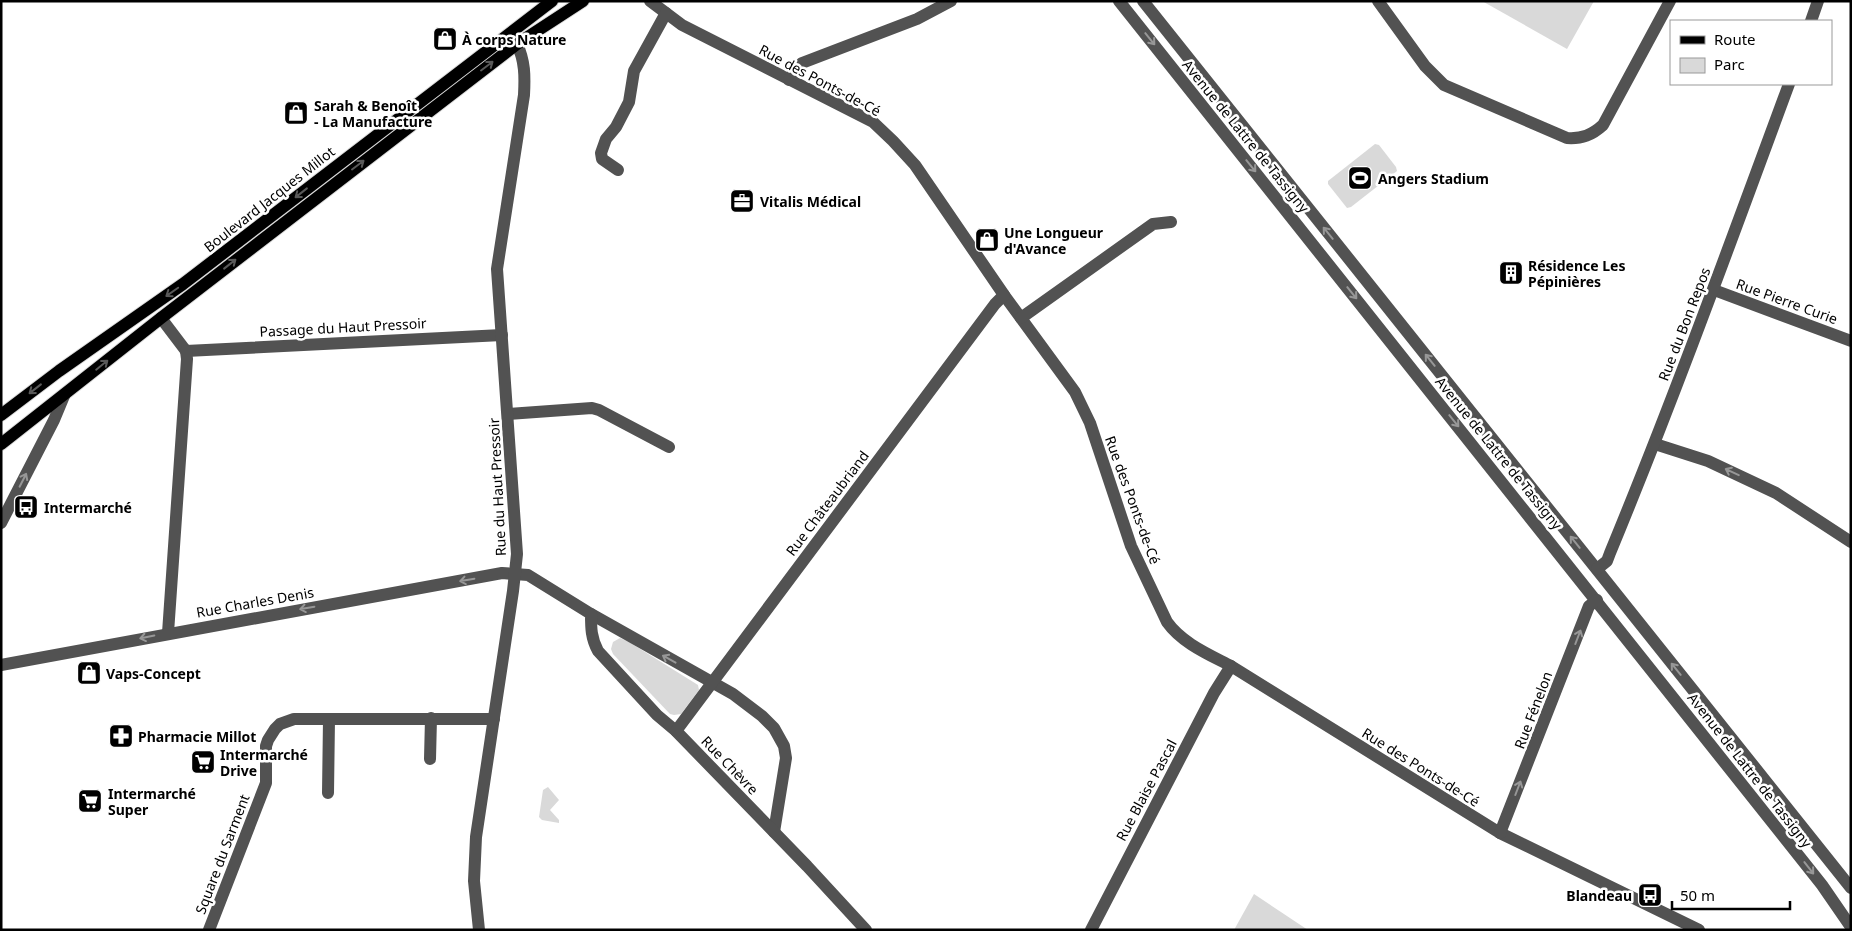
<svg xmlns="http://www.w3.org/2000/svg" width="1852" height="931" font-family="'Noto Sans',sans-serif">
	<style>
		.green { fill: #d9d9d9 }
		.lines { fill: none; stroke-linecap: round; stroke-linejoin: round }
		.major-casing { stroke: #dbdbdb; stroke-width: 14 }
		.minor { stroke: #525252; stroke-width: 12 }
		.major { stroke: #000; stroke-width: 12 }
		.oneway { stroke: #979797 }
		.oneway2 { stroke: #595959 }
		.labels { text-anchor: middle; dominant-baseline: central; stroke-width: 5; stroke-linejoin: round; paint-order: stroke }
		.poi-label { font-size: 14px; font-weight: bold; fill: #000; stroke: #fff; text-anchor: start }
		.street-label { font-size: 14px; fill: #000; stroke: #fff }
	</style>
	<rect width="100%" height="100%" fill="#fff"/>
	<g class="green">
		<path d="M1482 1H1594L1567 49Z"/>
		<path d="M1375 144 1379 145 1396 167 1397 171 1351 207 1347 208 1328 184V181Z"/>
		<path d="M620 638 629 642 698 685 699 690 681 714 674 715 670 714 613 654 611 649 613 642Z"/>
		<path d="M548 787 559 800 550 810 559 820V823L542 820 539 817 543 790Z"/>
		<path d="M1254 894 1308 930H1234Z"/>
	</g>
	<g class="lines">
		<defs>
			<g id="major">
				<path d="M1 415 59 371 183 284 552 1"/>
				<path d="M1 444 161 318 517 44 583 1"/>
			</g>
		</defs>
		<use href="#major" class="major-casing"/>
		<g class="minor">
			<path d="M650 1 682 25 873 122 893 141 915 165 1004 295 1075 392 1090 423 1131 546 1167 622C1182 643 1208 654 1231 666L1500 833 1699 930"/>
			<path d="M1119 1 1822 885 1851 927"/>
			<path d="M1143 1 1851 888"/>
			<path d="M1378 1 1425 66 1444 85 1567 138C1582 139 1592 135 1603 125L1670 1"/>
			<path d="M1811 21 1818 1"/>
			<path d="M789 80 793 72 802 63 917 19 951 1"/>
			<path d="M618 170 602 159 601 153 606 139 616 127 629 102 634 71 666 13"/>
			<path d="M1714 290 1851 341"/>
			<path d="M161 318 186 351 502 335"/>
			<path d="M1021 318 1153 224 1171 222"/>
			<path d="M508 414 592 408 599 410 669 447"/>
			<path d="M1655 444 1708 461 1776 493 1851 542"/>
			<path d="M1 523 54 420 64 396"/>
			<path d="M1597 569 1607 561 1610 553C1674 398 1731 241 1789 84"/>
			<path d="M591 614 733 694 762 716 774 728 784 746 786 758 774 832"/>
			<path d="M168 633 187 359 186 351"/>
			<path d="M1 665C168 634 335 603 502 573L528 575 591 614C591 628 591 638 598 651L657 715 676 731 807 866 866 930"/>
			<path d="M676 731 995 304 1004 295"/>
			<path d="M430 759 431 718"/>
			<path d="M328 793 329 719"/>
			<path d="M1500 833 1589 606 1597 600"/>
			<path d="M209 930 266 783V746L268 740 275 729 280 724 294 719H494"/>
			<path d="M479 930 474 881 476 837 513 591 517 554 497 269 524 95C525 76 525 61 517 44"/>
			<path d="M1091 930 1214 693 1231 666"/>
		</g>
		<use href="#major" class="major"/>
	</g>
	<defs><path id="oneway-shaft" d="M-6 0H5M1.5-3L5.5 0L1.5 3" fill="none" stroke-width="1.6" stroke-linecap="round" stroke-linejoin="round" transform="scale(1.25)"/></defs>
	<g class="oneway">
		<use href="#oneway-shaft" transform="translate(1150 39) rotate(51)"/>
		<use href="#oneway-shaft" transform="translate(1251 166) rotate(51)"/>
		<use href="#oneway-shaft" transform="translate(1328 233) rotate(-129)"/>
		<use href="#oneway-shaft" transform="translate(1352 293) rotate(51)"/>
		<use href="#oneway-shaft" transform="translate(1430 360) rotate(-129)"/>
		<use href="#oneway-shaft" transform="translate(1454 421) rotate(51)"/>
		<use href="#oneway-shaft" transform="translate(1732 472) rotate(-155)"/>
		<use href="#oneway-shaft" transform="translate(23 480) rotate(-63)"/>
		<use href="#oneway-shaft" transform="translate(1575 542) rotate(-129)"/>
		<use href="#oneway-shaft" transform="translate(467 580) rotate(170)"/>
		<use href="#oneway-shaft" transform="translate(307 608) rotate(170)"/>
		<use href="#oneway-shaft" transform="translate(147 637) rotate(168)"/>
		<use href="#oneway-shaft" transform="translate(1578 637) rotate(-69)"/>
		<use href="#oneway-shaft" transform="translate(669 659) rotate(-151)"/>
		<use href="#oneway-shaft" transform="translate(1676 669) rotate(-129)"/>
		<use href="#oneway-shaft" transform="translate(1518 788) rotate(-69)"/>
		<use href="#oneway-shaft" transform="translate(1809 868) rotate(52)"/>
	</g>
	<g class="oneway2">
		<use href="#oneway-shaft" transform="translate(487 66) rotate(-37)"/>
		<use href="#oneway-shaft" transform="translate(358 165) rotate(-37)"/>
		<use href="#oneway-shaft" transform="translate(301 193) rotate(142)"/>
		<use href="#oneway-shaft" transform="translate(230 264) rotate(-38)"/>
		<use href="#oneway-shaft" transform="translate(172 292) rotate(145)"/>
		<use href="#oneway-shaft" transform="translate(102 365) rotate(-39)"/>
		<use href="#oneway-shaft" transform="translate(35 389) rotate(142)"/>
	</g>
	<defs>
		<symbol id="shop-square" viewBox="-11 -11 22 22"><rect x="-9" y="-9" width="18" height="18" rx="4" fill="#000" stroke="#fff"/><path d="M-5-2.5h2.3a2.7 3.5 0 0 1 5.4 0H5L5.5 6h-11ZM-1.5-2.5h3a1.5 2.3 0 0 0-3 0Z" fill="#fff"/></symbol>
		<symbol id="stadium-square" viewBox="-11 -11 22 22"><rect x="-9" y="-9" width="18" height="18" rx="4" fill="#000" stroke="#fff"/><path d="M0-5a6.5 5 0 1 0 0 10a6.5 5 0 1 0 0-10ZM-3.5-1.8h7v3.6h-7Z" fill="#fff"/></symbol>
		<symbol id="office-square" viewBox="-11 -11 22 22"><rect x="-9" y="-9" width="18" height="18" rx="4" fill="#000" stroke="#fff"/><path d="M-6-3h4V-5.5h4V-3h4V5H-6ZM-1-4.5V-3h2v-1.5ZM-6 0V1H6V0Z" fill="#fff"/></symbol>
		<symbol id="building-square" viewBox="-11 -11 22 22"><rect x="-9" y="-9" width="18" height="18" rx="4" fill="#000" stroke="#fff"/><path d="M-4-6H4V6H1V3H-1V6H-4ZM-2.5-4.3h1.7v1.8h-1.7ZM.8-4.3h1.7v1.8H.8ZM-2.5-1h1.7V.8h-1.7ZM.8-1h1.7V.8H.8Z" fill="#fff"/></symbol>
		<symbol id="bus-square" viewBox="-11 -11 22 22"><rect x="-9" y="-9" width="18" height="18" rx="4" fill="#000" stroke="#fff"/><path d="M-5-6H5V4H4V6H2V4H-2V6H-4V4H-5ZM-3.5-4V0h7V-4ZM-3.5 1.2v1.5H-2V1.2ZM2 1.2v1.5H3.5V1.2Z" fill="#fff"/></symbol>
		<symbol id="pharmacy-square" viewBox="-11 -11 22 22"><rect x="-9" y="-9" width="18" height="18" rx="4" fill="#000" stroke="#fff"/><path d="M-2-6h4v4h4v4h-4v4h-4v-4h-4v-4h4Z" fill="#fff"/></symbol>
		<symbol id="supermarket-square" viewBox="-11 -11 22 22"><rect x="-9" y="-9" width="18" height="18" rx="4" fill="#000" stroke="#fff"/><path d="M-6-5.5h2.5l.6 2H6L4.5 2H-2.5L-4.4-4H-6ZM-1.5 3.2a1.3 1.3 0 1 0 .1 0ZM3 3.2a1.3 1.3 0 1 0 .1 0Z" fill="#fff"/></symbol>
	</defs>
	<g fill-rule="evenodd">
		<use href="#shop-square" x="431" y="25" width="28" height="28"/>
		<use href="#shop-square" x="282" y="99" width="28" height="28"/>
		<use href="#stadium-square" x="1346" y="164" width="28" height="28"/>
		<use href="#office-square" x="728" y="187" width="28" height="28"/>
		<use href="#shop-square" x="973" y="226" width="28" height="28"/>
		<use href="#building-square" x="1497" y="259" width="28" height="28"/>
		<use href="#bus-square" x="12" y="493" width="28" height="28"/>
		<use href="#shop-square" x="75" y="659" width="28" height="28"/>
		<use href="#pharmacy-square" x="107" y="722" width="28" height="28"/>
		<use href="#supermarket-square" x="189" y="748" width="28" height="28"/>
		<use href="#supermarket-square" x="76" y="787" width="28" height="28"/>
		<use href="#bus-square" x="1636" y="881" width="28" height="28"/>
	</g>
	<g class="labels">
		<g class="poi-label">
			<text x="462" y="39">À corps Nature</text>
			<text x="314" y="105">Sarah &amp; Benoît<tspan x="314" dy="16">- La Manufacture</tspan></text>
			<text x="1378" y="178">Angers Stadium</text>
			<text x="760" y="201">Vitalis Médical</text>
			<text x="1004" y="232">Une Longueur<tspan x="1004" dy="16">d'Avance</tspan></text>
			<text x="1528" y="265">Résidence Les<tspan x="1528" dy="16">Pépinières</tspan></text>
			<text x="44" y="507">Intermarché</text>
			<text x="106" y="673">Vaps-Concept</text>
			<text x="138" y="736">Pharmacie Millot</text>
			<text x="220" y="754">Intermarché<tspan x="220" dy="16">Drive</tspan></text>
			<text x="108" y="793">Intermarché<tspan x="108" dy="16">Super</tspan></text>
			<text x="1632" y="895" text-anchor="end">Blandeau</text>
		</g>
		<g class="street-label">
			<text transform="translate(820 80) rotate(28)">Rue des Ponts-de-Cé</text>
			<text transform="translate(1246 136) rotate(51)">Avenue de Lattre de Tassigny</text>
			<text transform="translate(269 199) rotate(-38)">Boulevard Jacques Millot</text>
			<text transform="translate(1787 301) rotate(20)">Rue Pierre Curie</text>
			<text transform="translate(1684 324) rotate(-69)">Rue du Bon Repos</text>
			<text transform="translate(343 327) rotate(-3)">Passage du Haut Pressoir</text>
			<text transform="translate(1499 453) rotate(51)">Avenue de Lattre de Tassigny</text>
			<text transform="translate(497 487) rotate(-93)">Rue du Haut Pressoir</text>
			<text transform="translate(1133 500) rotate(70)">Rue des Ponts-de-Cé</text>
			<text transform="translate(827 503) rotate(-53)">Rue Châteaubriand</text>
			<text transform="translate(255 602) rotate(-10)">Rue Charles Denis</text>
			<text transform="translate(1533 710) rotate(-69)">Rue Fénelon</text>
			<text transform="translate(730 765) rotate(46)">Rue Chèvre</text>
			<text transform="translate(1421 767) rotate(32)">Rue des Ponts-de-Cé</text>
			<text transform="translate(1750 770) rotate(52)">Avenue de Lattre de Tassigny</text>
			<text transform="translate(1146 790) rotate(-62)">Rue Blaise Pascal</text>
			<text transform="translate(222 854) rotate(-69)">Square du Sarment</text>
		</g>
	</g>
	<rect width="1852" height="931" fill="none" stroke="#000000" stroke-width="5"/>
	<rect x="1670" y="20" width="162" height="65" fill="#ffffff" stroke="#999999"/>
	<rect x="1680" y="36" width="25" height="8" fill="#000000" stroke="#999999"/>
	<text x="1714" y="45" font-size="15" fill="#000000">Route</text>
	<rect x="1680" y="58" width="25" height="15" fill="#d9d9d9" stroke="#999999"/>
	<text x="1714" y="70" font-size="15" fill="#000000">Parc</text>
	<path d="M1672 901v8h118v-8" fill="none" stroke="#000000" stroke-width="2.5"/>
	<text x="1680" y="901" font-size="15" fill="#000000" stroke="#ffffff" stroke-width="4" paint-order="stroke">50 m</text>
</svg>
